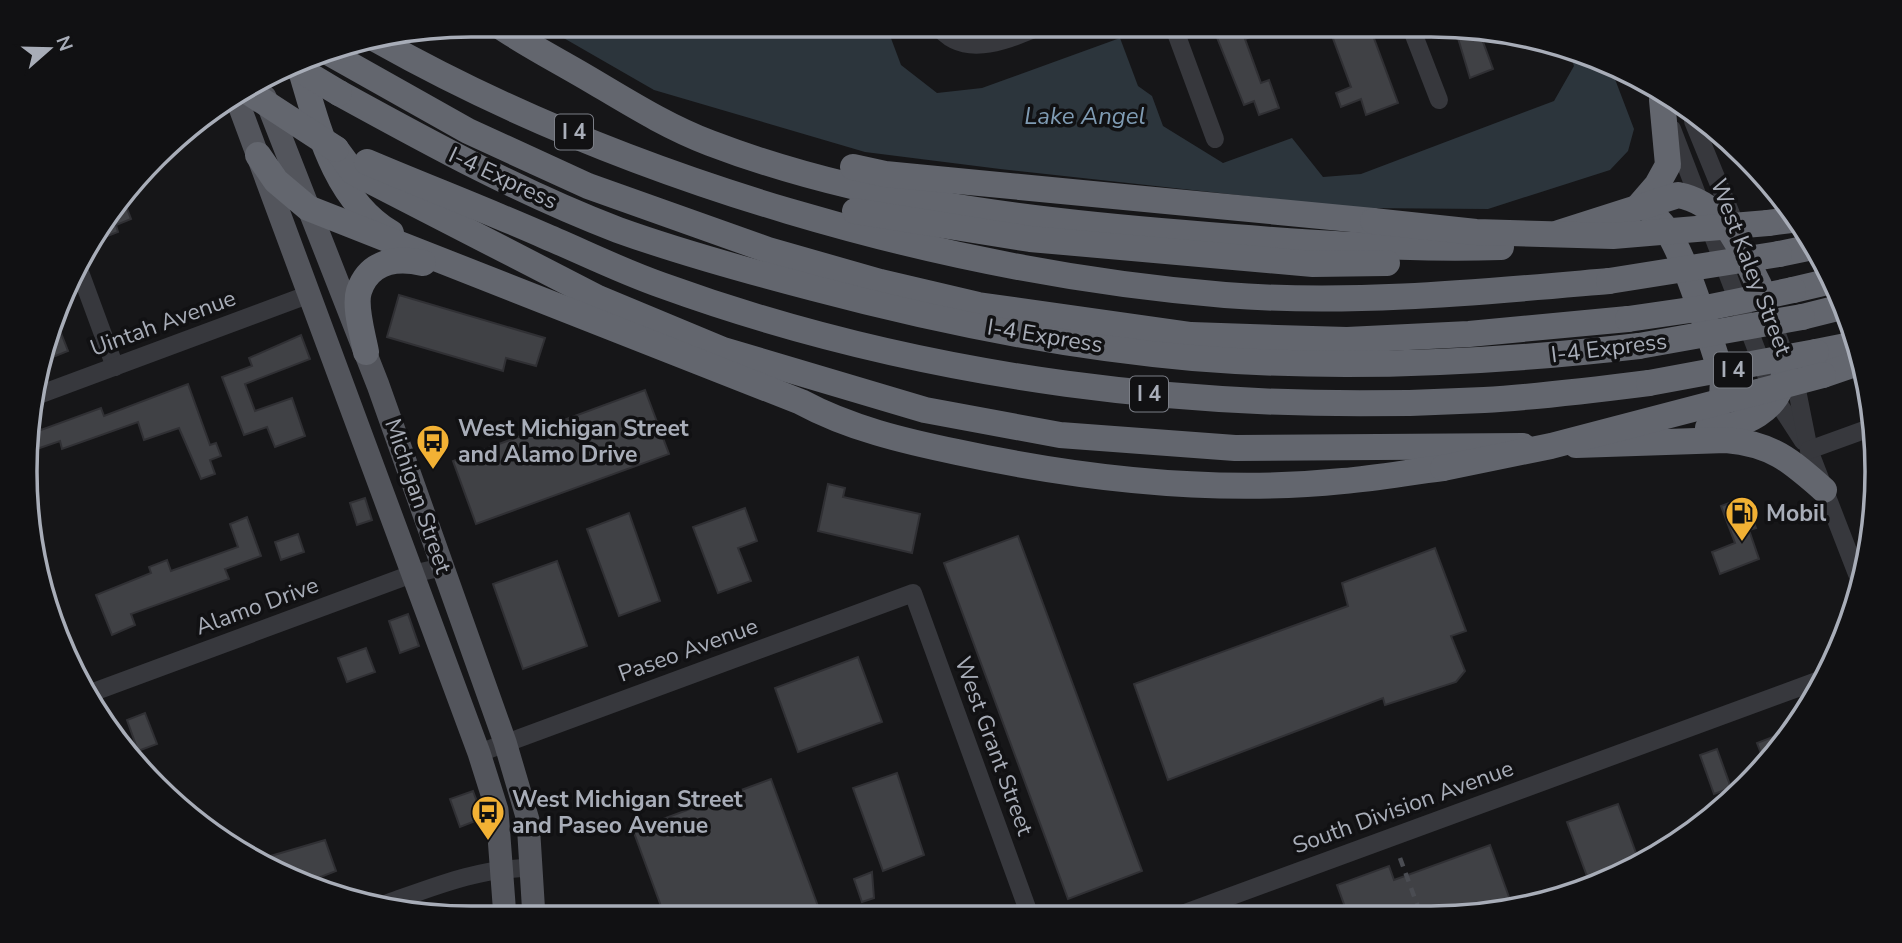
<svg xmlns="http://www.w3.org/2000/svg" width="1902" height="943" font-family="'Nunito Sans',sans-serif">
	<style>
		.water { fill: #2c353c }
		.building { fill: #404145; stroke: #303034; stroke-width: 2 }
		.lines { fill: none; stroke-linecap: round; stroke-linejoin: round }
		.minor { stroke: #37383d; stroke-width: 18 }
		.major { stroke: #53555c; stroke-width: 23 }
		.highway { stroke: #63666e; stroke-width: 26 }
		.rail { stroke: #4a4c52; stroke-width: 4.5; stroke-dasharray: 9 7; stroke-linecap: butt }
		.highway-bridge { stroke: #63666e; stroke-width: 26 }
		.labels { text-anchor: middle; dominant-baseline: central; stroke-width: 7; stroke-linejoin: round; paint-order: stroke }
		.shield { fill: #111113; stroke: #7b7e86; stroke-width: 2 }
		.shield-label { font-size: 21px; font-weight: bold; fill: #a8adb8 }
		.street-label { font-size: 23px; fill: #a8adb8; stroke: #111113 }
		.poi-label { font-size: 23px; font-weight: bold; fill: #a8adb8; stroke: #111113; text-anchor: start }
		.water-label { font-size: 24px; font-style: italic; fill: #7f9bb3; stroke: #111113 }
		.rim { fill: none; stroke: #a8adb8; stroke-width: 3.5 }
	</style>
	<rect width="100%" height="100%" fill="#161618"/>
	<path class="water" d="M541 25H640L674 35 702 34 727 25H886L901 65 937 93 982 88 1120 38 1138 86 1152 96 1163 126 1223 163 1292 138 1323 177 1361 174 1554 101 1574 66 1570 55 1610 66 1634 129 1628 151 1610 170 1488 209 1358 208 1000 169 865 152 654 90Z"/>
	<g class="building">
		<path d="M1212 25H1249L1253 36 1245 39 1261 83 1269 80 1279 108 1259 115 1254 101 1244 105Z"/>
		<path d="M1328 25H1369L1398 103 1366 115 1361 99 1341 107 1336 93 1351 87Z"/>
		<path d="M1454 25 1479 31 1493 69 1470 78Z"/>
		<path d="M123 198 131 219 116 225 118 232 92 242 100 223Z"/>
		<path d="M399 295 545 338 536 366 506 358 503 371 387 337Z"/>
		<path d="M61 333 68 351 43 361 53 336Z"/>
		<path d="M301 335 310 359 245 384 255 411 292 398 305 436 275 447 267 427 244 435 222 377 252 366 249 358Z"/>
		<path d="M188 384 210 445 216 443 221 456 210 460 215 474 201 479 179 428 144 440 138 422 62 449 60 441 31 451 32 408 41 430 101 408 104 416Z"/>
		<path d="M645 390 669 454 476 524 453 461Z"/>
		<path d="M828 484 845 488 843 497 920 514 912 553 818 531Z"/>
		<path d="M1745 497 1756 528 1749 530 1759 559 1720 574 1712 552 1735 543 1721 506Z"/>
		<path d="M365 498 372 520 357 525 350 503Z"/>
		<path d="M745 508 757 541 738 548 751 581 718 593 693 527Z"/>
		<path d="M629 513 660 601 619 616 587 529Z"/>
		<path d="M247 517 261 556 225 569 229 579 131 614 135 625 112 635 96 595 151 573 149 567 167 560 171 571 238 547 230 524Z"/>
		<path d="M298 534 304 552 281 560 275 542Z"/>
		<path d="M1018 536 1142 871 1068 899 944 563Z"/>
		<path d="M1435 548 1466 631 1451 636 1465 671 1456 682 1385 705 1383 698 1168 780 1134 684 1348 606 1342 583Z"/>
		<path d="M557 561 587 646 523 669 493 584Z"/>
		<path d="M408 614 419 646 400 653 389 621Z"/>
		<path d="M366 648 375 672 347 682 338 658Z"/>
		<path d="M858 657 882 722 798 752 775 688Z"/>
		<path d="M145 713 157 744 138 751 127 720Z"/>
		<path d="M1791 730 1767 766H1766L1757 743Z"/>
		<path d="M1717 749 1731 788 1714 794 1700 755Z"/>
		<path d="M897 773 924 855 883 871 853 788Z"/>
		<path d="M771 779 822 917H665L633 830Z"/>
		<path d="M473 791 483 818 460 827 450 799Z"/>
		<path d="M1618 804 1640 864 1591 887 1567 822Z"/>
		<path d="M325 840 336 871 308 882 274 873 257 860Z"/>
		<path d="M1490 845 1513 908 1488 915H1348L1337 885 1389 866 1394 880Z"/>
		<path d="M872 872 874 898 862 902 854 879Z"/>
	</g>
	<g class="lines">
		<g class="minor">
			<path d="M937 25C964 62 1011 38 1044 25"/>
			<path d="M1173 25 1215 139"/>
			<path d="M1410 25 1439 100"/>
			<path d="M1693 121 1738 231"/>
			<path d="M1672 129 1775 398 1803 441"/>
			<path d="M80 272 115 367"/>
			<path d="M1760 286 1797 390 1809 450 1857 574"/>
			<path d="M33 397 310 294"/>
			<path d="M1809 450 1867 429"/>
			<path d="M88 694 412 574 443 567"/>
			<path d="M479 753 913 593 1030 916"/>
			<path d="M388 903C436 886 479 868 531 868"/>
			<path d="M1177 916 1825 678"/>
		</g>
		<g class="major">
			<path d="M236 97 479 753 497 810 505 917"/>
			<path d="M265 97 378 385 505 742 528 820 534 917"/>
		</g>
		<g class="highway">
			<path d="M498 25C526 44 555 59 584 76 625 100 665 126 710 143 862 201 1024 220 1185 233 1291 242 1395 250 1501 247"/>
			<path d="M377 40C624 179 944 272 1225 295 1352 305 1482 292 1609 281"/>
			<path d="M324 50 468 131 588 186 768 250 880 282 978 305 1191 335 1277 338 1347 340 1469 334 1628 319"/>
			<path d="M299 64C317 123 333 199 391 233"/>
			<path d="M339 93C430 143 521 193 618 230 682 253 748 271 813 288 937 321 1065 347 1193 358 1340 370 1492 363 1639 346"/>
			<path d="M336 149 353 172 598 298 723 350 925 410 1060 435 1235 448 1523 446"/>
			<path d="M258 155 276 181 308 208 801 402C849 428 904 441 957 452 1082 479 1215 494 1343 481 1377 478 1410 472 1443 468"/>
			<path d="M367 162C426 187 486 210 545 236 583 252 621 271 661 285 923 380 1206 415 1484 400 1539 397 1594 390 1649 383"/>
			<path d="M853 167 885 174 1373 221"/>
			<path d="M1638 207 1657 185 1668 165 1662 100"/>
			<path d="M855 211 1030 239 1313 264 1387 263"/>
			<path d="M1654 217C1680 230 1712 347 1723 378L1722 399 1709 417"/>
			<path d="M1768 223 1791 220"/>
			<path d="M1559 233 1678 195C1725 204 1739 247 1759 285"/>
			<path d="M1779 254 1808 248"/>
			<path d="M1793 290 1827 282"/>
			<path d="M1802 317 1842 307"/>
			<path d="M366 352C363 335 354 307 359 291 369 261 397 257 423 263"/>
			<path d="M1816 352 1856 344"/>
			<path d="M1823 375 1858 363"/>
			<path d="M1708 428C1741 429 1783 409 1784 372"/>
			<path d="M1576 445 1726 440C1772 444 1790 460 1824 490"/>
		</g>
		<path class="rail" d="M1400 858 1421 915"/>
		<g class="highway-bridge">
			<path d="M294 66 339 93"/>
			<path d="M247 91 336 149"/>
			<path d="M1373 221 1476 232 1613 236 1768 223"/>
			<path d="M1609 281 1779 254"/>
			<path d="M1628 319 1711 307 1793 290"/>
			<path d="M1639 346 1802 317"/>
			<path d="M1649 383 1816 352"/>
			<path d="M1443 468 1551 446 1823 375"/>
		</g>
	</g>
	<defs>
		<symbol id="bus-pin" viewBox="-11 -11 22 30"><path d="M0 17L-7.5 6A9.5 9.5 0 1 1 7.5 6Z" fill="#f2b134" stroke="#111113"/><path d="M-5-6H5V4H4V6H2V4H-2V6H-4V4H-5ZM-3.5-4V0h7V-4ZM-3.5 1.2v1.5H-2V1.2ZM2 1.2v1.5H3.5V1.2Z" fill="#111"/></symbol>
		<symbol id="fuel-pin" viewBox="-11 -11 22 30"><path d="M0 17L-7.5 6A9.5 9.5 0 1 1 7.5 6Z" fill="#f2b134" stroke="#111113"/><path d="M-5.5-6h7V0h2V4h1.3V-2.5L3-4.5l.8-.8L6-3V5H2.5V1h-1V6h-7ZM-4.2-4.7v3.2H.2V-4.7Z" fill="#111"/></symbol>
	</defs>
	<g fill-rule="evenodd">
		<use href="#bus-pin" x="414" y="422" width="38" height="52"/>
		<use href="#fuel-pin" x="1723" y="494" width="38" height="52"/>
		<use href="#bus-pin" x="469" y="793" width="38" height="52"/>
	</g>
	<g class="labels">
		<g class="shield">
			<rect x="555" y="114.5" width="38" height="35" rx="5"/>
			<rect x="1714" y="352.5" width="38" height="35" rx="5"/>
			<rect x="1130" y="376.5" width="38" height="35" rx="5"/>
		</g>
		<g class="shield-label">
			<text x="574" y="132">I 4</text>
			<text x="1733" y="370">I 4</text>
			<text x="1149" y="394">I 4</text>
		</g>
		<g class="street-label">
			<text transform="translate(503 178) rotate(25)">I-4 Express</text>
			<text transform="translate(1751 267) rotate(69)">West Kaley Street</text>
			<text transform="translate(163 323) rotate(-20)">Uintah Avenue</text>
			<text transform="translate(1045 336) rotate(9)">I-4 Express</text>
			<text transform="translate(1609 348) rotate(-7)">I-4 Express</text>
			<text transform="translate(418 496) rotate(71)">Michigan Street</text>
			<text transform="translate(257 606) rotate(-20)">Alamo Drive</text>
			<text transform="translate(688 650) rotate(-20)">Paseo Avenue</text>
			<text transform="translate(994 746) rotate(70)">West Grant Street</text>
			<text transform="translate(1403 807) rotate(-20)">South Division Avenue</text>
		</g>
		<g class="poi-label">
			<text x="458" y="428">West Michigan Street<tspan x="458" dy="26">and Alamo Drive</tspan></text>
			<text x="1766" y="513">Mobil</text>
			<text x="512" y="799">West Michigan Street<tspan x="512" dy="26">and Paseo Avenue</tspan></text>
		</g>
		<g class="water-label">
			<text x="1085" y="116">Lake Angel</text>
		</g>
	</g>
	<path d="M0 0H1902V943H0ZM471 37H1431A434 434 0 0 1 1865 471V472A434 434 0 0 1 1431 906H471A434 434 0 0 1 37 472V471A434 434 0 0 1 471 37Z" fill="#111113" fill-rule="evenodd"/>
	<path class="rim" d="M471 37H1431A434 434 0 0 1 1865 471V472A434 434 0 0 1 1431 906H471A434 434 0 0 1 37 472V471A434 434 0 0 1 471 37Z"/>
	<g transform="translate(49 49) rotate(70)" stroke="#111113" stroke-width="5" paint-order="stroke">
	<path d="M0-5L12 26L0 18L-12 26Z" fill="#a8adb8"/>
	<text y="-10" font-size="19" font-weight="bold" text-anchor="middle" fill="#a8adb8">N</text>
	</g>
</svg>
